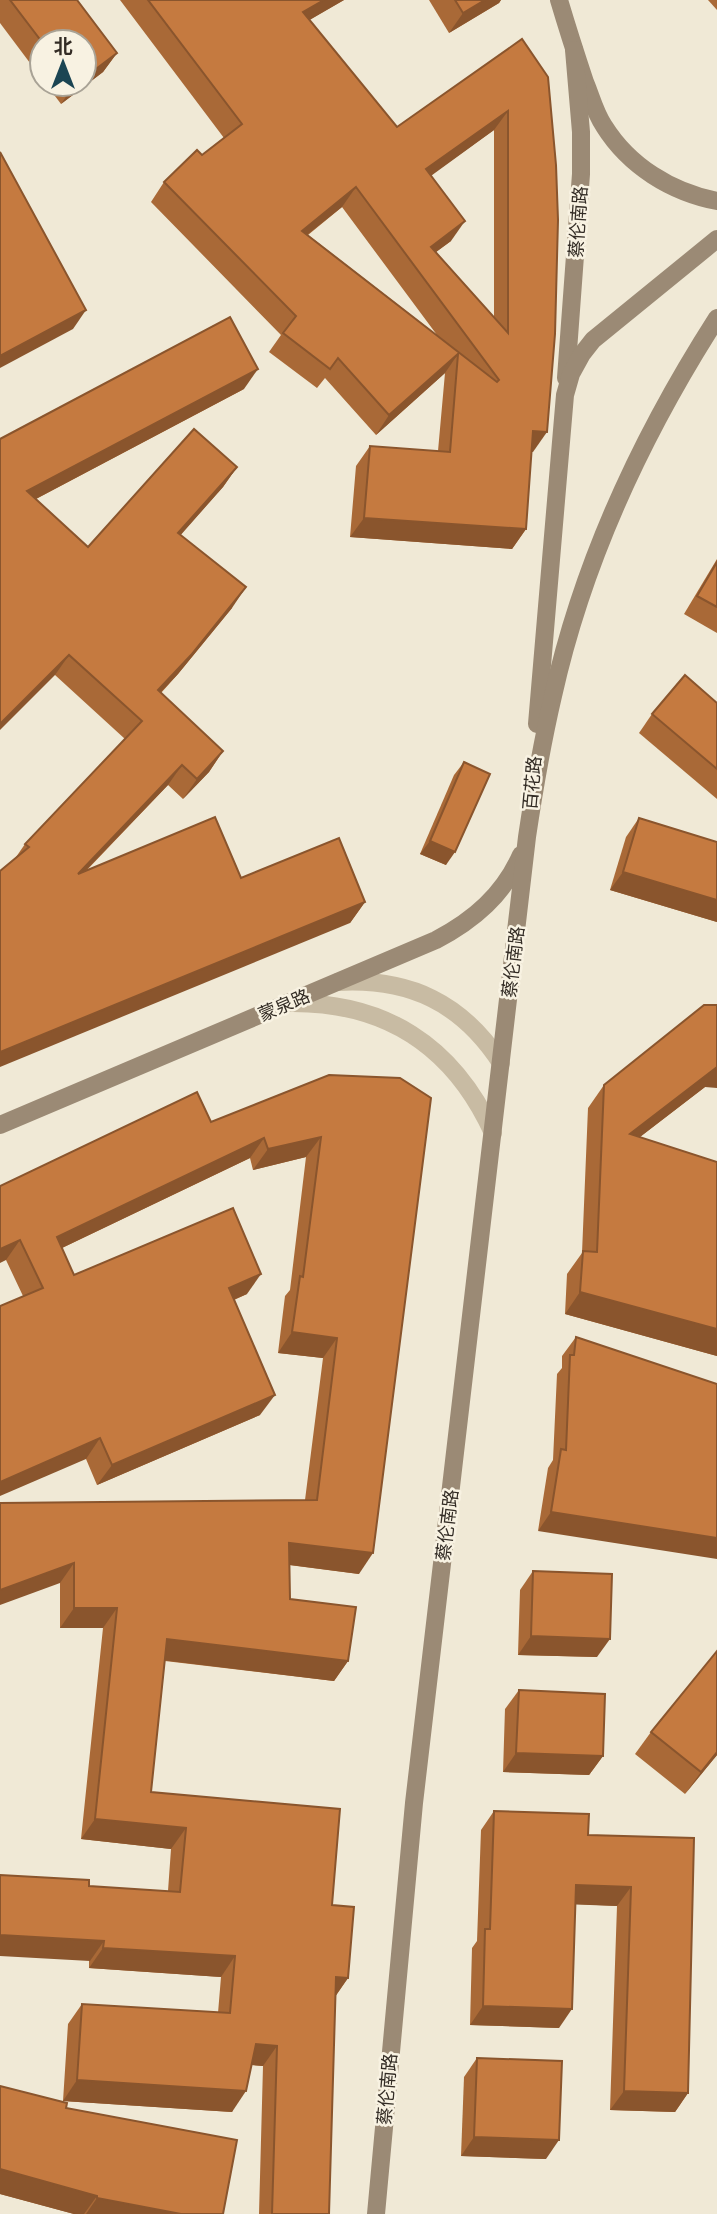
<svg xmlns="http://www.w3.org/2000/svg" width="717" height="2214" font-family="Mulish,'Noto Sans SC',sans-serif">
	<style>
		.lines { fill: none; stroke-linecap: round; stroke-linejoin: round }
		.street { stroke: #c8bba3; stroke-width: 18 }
		.secondary { stroke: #9b8a75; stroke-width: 18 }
		.wall { fill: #a96937; fill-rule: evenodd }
		.shaded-wall { fill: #8a552d }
		.building { fill: #c57a40; stroke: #8a552d; stroke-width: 2; fill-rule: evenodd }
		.labels { text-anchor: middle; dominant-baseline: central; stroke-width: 5; stroke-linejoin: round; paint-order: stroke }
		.street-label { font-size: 18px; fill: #332c25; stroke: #f8f2e2 }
	</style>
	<rect width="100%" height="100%" fill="#f0e9d6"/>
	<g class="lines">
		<g class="street">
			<path d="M338 982C410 978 462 1003 501 1063"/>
			<path d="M287 1003C384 1001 453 1045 493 1133"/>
		</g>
		<g class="secondary">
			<path d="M559 0C567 27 576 55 585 82 591 96 595 113 604 126 629 166 671 192 717 201"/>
			<path d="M566 378 581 174V132L574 50"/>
			<path d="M537 724 565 395 571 374 582 354 593 340 717 239"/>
			<path d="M0 1125 436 940C474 920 503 895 521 855"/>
			<path d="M376 2214 414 1803 527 837C534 790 542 743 553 696 583 561 642 435 717 318"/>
		</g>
	</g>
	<g class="wall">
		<path d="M0 0H77L117 53 103 72 61 104 46 84H84L42 42V79L0 23Z"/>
		<path d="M120 0H344L309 20 397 127 522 39 533 452 531 451 526 529 512 549 350 537 356 466 370 446 438 451 445 373 376 435 325 378 317 388 269 352 281 335 151 202 164 182 202 155 224 138ZM494 130V317L436 252 451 241 431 175ZM342 207 437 335 308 235Z"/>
		<path d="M429 0H501L499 3 449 33Z"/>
		<path d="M708 0H717V10Z"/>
		<path d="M244 389 36 499 88 547 237 467 223 487 180 535 232 608 178 674 161 693 223 751 209 772 183 799 168 785 86 871 241 878 365 902 350 923 14 860 25 844 125 739 55 675 0 439Z"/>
		<path d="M717 559V633L684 614Z"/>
		<path d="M717 703V799L639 733 652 714Z"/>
		<path d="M464 762 446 865 420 854 454 775Z"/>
		<path d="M639 818 717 842V922L610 890 626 837Z"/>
		<path d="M329 1075 359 1574 289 1565 290 1599 348 1661 334 1681 165 1661 151 1792 332 1905 348 1978 335 1997 329 2214H259L263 2066 251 2065 232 2112 63 2101 68 2024 82 2004 218 2013 221 1977 89 1968V1886L168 1891 171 1849 81 1839 103 1628H60V1583L0 1503 305 1500 323 1358 278 1353 285 1296 290 1290 306 1157 253 1170 250 1158 62 1248 74 1275 247 1294 234 1300 260 1415 97 1485 86 1459 23 1296 6 1260 0 1186 211 1122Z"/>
		<path d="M604 1085 705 1087 640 1137 717 1162V1356L565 1314 567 1274 582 1253 588 1108Z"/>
		<path d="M576 1337 717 1384 538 1531 548 1468 553 1460 557 1374 562 1368V1356Z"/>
		<path d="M533 1571 597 1657 518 1655 520 1590Z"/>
		<path d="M519 1690 603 1756 589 1775 503 1772 505 1709Z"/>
		<path d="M651 1732 717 1755 685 1794 635 1754Z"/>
		<path d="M494 1811 588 1835 694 1838 688 2093 675 2112 610 2110 617 1906 576 1904 559 2028 470 2025 472 1948 477 1941 481 1830Z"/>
		<path d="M477 2058 546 2159 461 2156 464 2077Z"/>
		<path d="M0 2086 66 2108 223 2214H74L0 2194Z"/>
	</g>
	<g class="shaded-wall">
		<path d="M324 0H344L289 32 303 12Z"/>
		<path d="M485 0H501L499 3 449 33 463 13Z"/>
		<path d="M117 53 103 72 61 104 74 85 75 84H84V78Z"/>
		<path d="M508 111 494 130 413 189 426 169Z"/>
		<path d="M356 187 342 207 288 250 302 231Z"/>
		<path d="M465 221 451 241 417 266 431 247Z"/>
		<path d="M86 310 73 329 0 368V356Z"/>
		<path d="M458 354 445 373 376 435 389 415Z"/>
		<path d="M258 369 244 389 13 511 27 491Z"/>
		<path d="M533 431 547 432 533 452 519 450Z"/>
		<path d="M237 467 223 487 164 554 178 533Z"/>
		<path d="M364 518 526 529 512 549 350 537Z"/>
		<path d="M246 587 232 608 178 674 144 710 158 690Z"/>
		<path d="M69 655 55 675 0 730V724Z"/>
		<path d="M223 751 209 772 183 799 197 779Z"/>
		<path d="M182 765 168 785 63 894 78 874Z"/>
		<path d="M430 841 455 852 446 865 420 854Z"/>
		<path d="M623 872 717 900V922L610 890Z"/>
		<path d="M365 902 350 923 0 1067V1052Z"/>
		<path d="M717 1067V1088L705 1087 615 1156 630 1134Z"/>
		<path d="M321 1137 306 1157 253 1170 268 1149Z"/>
		<path d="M264 1138 250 1158 43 1257 57 1237Z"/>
		<path d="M20 1240 6 1260 0 1263V1249Z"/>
		<path d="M261 1274 247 1294 214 1308 229 1288Z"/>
		<path d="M580 1292 717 1329V1356L565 1314Z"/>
		<path d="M292 1332 337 1338 323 1358 278 1353Z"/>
		<path d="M275 1395 260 1415 97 1485 112 1465Z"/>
		<path d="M100 1438 86 1459 0 1496V1482Z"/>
		<path d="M551 1512 717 1538V1559L538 1531Z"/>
		<path d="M289 1543 373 1553 359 1574 275 1563Z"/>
		<path d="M74 1563 60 1583 0 1605V1590Z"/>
		<path d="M74 1608H117L103 1628H60Z"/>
		<path d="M531 1636 610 1639 597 1657 518 1655Z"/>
		<path d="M167 1639 348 1661 334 1681 153 1659Z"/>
		<path d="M717 1752V1755L685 1794 701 1772Z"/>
		<path d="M516 1753 603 1756 589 1775 503 1772Z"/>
		<path d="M95 1819 186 1828 171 1849 81 1839Z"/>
		<path d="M576 1885 631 1887 617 1906 563 1904Z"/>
		<path d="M0 1935 104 1941 90 1961 0 1956Z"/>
		<path d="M103 1948 235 1956 221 1977 89 1968Z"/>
		<path d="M336 1977 348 1978 334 1998Z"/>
		<path d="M483 2006 572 2009 559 2028 470 2025Z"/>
		<path d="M256 2044 277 2046 263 2066 241 2064Z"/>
		<path d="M77 2080 246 2091 232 2112 63 2101Z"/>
		<path d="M624 2091 688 2093 675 2112 610 2110Z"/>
		<path d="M474 2137 559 2140 546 2159 461 2156Z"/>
		<path d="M0 2169 97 2196 84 2214H74L0 2194Z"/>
		<path d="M97 2198 181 2214H86Z"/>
	</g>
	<g class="building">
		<path d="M10 0H77L117 53 84 78V42H42Z"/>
		<path d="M148 0H324L303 12 397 127 522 39 548 77 556 165 558 220 555 334 547 432 533 431 526 529 364 518 370 446 450 452 458 354 389 415 338 358 330 369 283 333 296 316 164 182 197 150 202 155 242 124ZM508 111V333L431 247 465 221 426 169ZM356 187 499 380 497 382 302 231Z"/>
		<path d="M455 0H485L463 13Z"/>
		<path d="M0 152 86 310 0 356Z"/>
		<path d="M230 317 258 369 27 491 88 547 194 429 237 467 178 533 246 587 192 654 158 690 223 751 197 779 182 765 78 874 215 817 241 878 339 838 365 902 0 1052V871L29 847 25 844 142 721 69 655 0 724V439Z"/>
		<path d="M717 562V607L697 596Z"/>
		<path d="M685 675 717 703V769L652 714Z"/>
		<path d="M464 762 490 774 455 852 430 841Z"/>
		<path d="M639 818 717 842V900L623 872Z"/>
		<path d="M704 1005H717V1067L630 1134 717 1162V1329L580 1292 583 1251 597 1252 604 1085Z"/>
		<path d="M329 1075 400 1078 431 1098 373 1553 289 1543 290 1599 356 1607 348 1661 167 1639 151 1792 340 1809 332 1905 354 1907 348 1978 336 1977 329 2214H272L277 2046 256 2044 246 2091 77 2080 82 2004 230 2013 235 1956 103 1948 104 1941 0 1935V1875L89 1880V1886L180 1892 186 1828 95 1819 117 1608H74V1563L0 1590V1503L317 1500 337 1338 292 1332 300 1276 303 1277 321 1137 268 1149 264 1138 57 1237 74 1275 233 1208 261 1274 229 1288 275 1395 112 1465 100 1438 0 1482V1306L43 1288 20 1240 0 1249V1186L197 1092 211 1122Z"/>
		<path d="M576 1337 717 1384V1538L551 1512 561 1449 566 1450 570 1355H574Z"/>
		<path d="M533 1571 612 1574 610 1639 531 1636Z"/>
		<path d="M717 1651V1752L701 1772 651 1732Z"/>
		<path d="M519 1690 605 1694 603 1756 516 1753Z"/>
		<path d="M494 1811 589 1814 588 1835 694 1838 688 2093 624 2091 631 1887 576 1885 572 2009 483 2006 485 1929H490Z"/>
		<path d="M477 2058 562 2061 559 2140 474 2137Z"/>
		<path d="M0 2086 67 2103 66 2108 237 2140 223 2214H181L97 2198V2196L0 2169Z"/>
	</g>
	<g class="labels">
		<g class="street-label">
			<text transform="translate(578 222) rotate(-86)">蔡伦南路</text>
			<text transform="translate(532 783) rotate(-85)">百花路</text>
			<text transform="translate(513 962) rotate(-83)">蔡伦南路</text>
			<text transform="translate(284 1005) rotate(-23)">蒙泉路</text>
			<text transform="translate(447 1525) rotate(-83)">蔡伦南路</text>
			<text transform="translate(387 2089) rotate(-85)">蔡伦南路</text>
		</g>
	</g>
	<g transform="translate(63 63)"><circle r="33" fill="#f8f2e2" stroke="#a9a396" stroke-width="2"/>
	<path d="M0-5L12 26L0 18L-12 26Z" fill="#1b4553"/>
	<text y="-10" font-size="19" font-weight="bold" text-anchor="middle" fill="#332c25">北</text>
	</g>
</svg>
